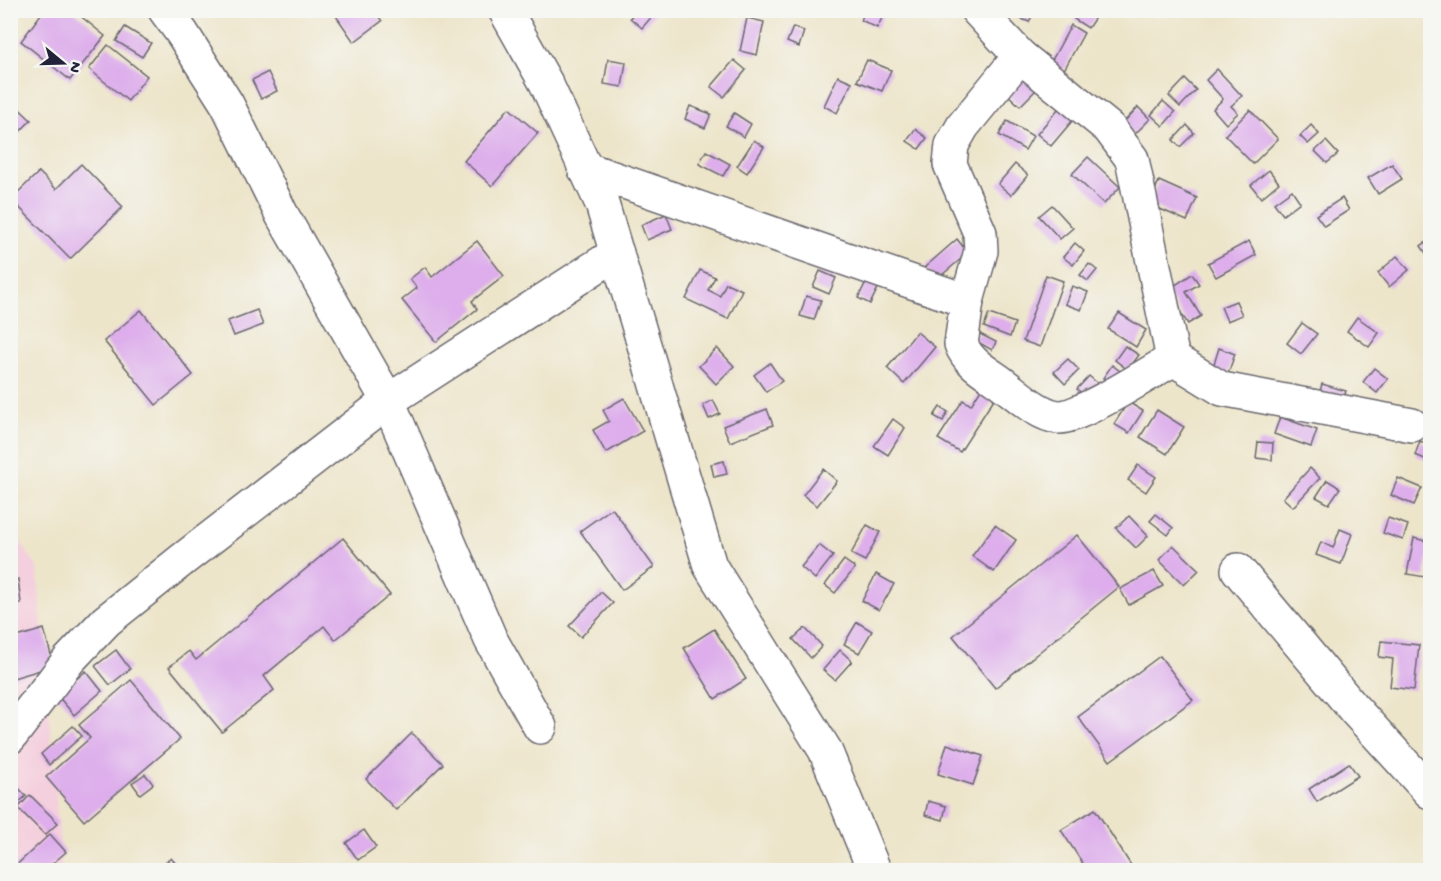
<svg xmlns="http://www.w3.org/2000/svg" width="1441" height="881" font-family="'Gochi Hand',sans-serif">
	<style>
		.built { fill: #f4cfdd }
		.building { fill: #ddaeeb }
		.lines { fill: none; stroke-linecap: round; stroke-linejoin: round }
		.street-casing { stroke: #69666d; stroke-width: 36 }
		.street { stroke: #fff; stroke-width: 33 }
	</style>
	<rect width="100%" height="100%" fill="#f6f6f2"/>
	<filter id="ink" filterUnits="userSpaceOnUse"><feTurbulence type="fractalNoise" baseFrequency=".0167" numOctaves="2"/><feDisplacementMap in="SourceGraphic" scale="12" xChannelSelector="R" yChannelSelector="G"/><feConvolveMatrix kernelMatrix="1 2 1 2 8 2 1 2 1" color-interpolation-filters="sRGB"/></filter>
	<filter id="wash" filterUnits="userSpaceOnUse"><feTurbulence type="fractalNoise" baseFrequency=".008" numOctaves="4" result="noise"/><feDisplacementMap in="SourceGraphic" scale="24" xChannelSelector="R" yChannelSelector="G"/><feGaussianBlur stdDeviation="1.35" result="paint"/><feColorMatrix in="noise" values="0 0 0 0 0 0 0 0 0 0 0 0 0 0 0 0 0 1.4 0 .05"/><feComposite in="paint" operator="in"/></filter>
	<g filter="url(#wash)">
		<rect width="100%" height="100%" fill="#ede5ca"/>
		<path class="built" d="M10 526 37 567 62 870H11Z"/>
		<g id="blocks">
			<g class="building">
				<path d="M44 10H73L105 36 70 80 21 41Z"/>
				<path d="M332 10H374L382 21 354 42Z"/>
				<path d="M636 10H650L654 14 642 28 630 18Z"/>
				<path d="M866 10H886L877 28 861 20Z"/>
				<path d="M1014 10H1035L1029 22 1012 15Z"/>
				<path d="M1079 10H1100L1088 28 1074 19Z"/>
				<path d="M747 18 764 22 757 55 740 51Z"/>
				<path d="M1071 25 1084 33 1064 70 1051 62Z"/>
				<path d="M125 27 151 43 142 57 116 41Z"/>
				<path d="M793 27 804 31 799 47 787 42Z"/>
				<path d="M108 45 147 76 128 101 89 69Z"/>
				<path d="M608 59 626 62 622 87 604 84Z"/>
				<path d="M734 60 746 70 724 97 711 87Z"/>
				<path d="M867 60 891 70 882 91 857 81Z"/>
				<path d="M1217 69 1242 96 1231 106 1238 113 1226 124 1213 109 1223 99 1206 80Z"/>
				<path d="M268 72 277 91 261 99 252 80Z"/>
				<path d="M1028 72 1041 85 1020 106 1007 94Z"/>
				<path d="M838 76 852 82 837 113 824 106Z"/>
				<path d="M1185 79 1196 90 1180 107 1169 96Z"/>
				<path d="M10 100 31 120 10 142Z"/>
				<path d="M1163 101 1175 112 1163 126 1151 115Z"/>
				<path d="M1064 102 1078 114 1051 146 1037 134Z"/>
				<path d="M690 106 711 114 705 128 685 119Z"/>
				<path d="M1138 107 1150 119 1134 135 1123 123Z"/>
				<path d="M509 108 538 133 492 186 464 161Z"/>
				<path d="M1250 110 1278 139 1253 164 1225 135Z"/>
				<path d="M734 113 751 124 744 137 726 126Z"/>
				<path d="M1007 121 1033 136 1025 150 999 135Z"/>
				<path d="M1187 125 1194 133 1180 147 1173 140Z"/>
				<path d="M1311 125 1319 134 1308 144 1300 136Z"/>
				<path d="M915 129 927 138 919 149 907 141Z"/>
				<path d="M754 140 764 147 747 173 737 166Z"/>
				<path d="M1326 141 1338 154 1327 163 1315 151Z"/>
				<path d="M706 151 730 164 723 176 699 164Z"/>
				<path d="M1088 157 1120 187 1104 204 1072 174Z"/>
				<path d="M81 164 123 207 70 259 11 199 39 172 56 189Z"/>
				<path d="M1015 164 1028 175 1011 195 998 184Z"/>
				<path d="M1392 164 1402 179 1378 194 1368 178Z"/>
				<path d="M1269 170 1279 183 1261 198 1251 185Z"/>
				<path d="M1159 181 1197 198 1187 221 1149 204Z"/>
				<path d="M1292 190 1300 202 1283 215 1274 203Z"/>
				<path d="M1342 198 1349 210 1324 226 1316 215Z"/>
				<path d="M1052 205 1073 228 1060 239 1039 216Z"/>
				<path d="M666 214 672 229 647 240 641 225Z"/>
				<path d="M957 239 968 253 936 280 925 267Z"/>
				<path d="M1430 239V254L1428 256 1421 246Z"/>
				<path d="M477 241 504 276 472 301 477 309 436 342 402 300 417 288 410 279 425 267 432 277Z"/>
				<path d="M1249 241 1256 255 1216 277 1208 263Z"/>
				<path d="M1075 243 1084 251 1073 265 1063 257Z"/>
				<path d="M1397 256 1409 270 1389 287 1378 273Z"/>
				<path d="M1089 264 1097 270 1088 281 1080 275Z"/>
				<path d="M700 270 715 277 708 290 720 296 726 283 742 290 728 319 686 299Z"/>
				<path d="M820 271 836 278 829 294 813 287Z"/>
				<path d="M1192 274 1199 284 1186 292 1201 316 1188 324 1166 291Z"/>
				<path d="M1046 275 1063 281 1040 347 1023 341Z"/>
				<path d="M867 280 879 286 870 304 858 298Z"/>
				<path d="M1072 286 1088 292 1081 310 1065 304Z"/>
				<path d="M806 296 821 300 814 320 800 316Z"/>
				<path d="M1236 301 1242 315 1227 321 1221 307Z"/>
				<path d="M141 310 193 375 156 405 104 341Z"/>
				<path d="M257 310 263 325 234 336 228 321Z"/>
				<path d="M1119 313 1146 330 1136 347 1108 329Z"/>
				<path d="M989 314 1015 323 1010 337 984 327Z"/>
				<path d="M1357 317 1379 333 1369 347 1347 331Z"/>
				<path d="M1302 323 1317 334 1301 354 1287 343Z"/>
				<path d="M917 332 935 347 904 384 887 368Z"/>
				<path d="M978 333 996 342 992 350 974 340Z"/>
				<path d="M1125 346 1139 355 1128 370 1115 360Z"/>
				<path d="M717 348 734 366 716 384 699 366Z"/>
				<path d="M1219 348 1235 354 1225 382 1210 377Z"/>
				<path d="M1068 359 1079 370 1065 384 1054 372Z"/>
				<path d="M770 363 782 381 766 392 754 375Z"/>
				<path d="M1112 365 1124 374 1115 386 1103 378Z"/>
				<path d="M1374 368 1388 379 1377 393 1363 382Z"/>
				<path d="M1089 376 1102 387 1090 401 1077 389Z"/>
				<path d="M987 379 1001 388 960 452 938 439 963 400 971 405Z"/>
				<path d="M1322 384 1346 391 1341 408 1317 401Z"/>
				<path d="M624 398 643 431 606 453 593 430 609 421 603 410Z"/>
				<path d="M713 400 720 414 709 419 703 405Z"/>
				<path d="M1128 402 1143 411 1129 433 1114 424Z"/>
				<path d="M940 407 948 412 943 421 934 416Z"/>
				<path d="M767 409 773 425 730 442 723 426Z"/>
				<path d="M1157 410 1184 427 1167 454 1140 437Z"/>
				<path d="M1280 417 1317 430 1311 447 1274 434Z"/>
				<path d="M893 419 905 428 888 455 874 446Z"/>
				<path d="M1420 441 1430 445V461L1415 455Z"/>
				<path d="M1258 442 1273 443 1272 460 1256 458Z"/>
				<path d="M724 461 727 474 714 477 711 464Z"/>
				<path d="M1138 465 1156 477 1146 492 1128 480Z"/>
				<path d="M1310 468 1320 478 1293 507 1283 498Z"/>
				<path d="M823 469 837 481 817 506 803 495Z"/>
				<path d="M1398 478 1422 488 1414 505 1391 495Z"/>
				<path d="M1327 480 1340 488 1329 504 1316 497Z"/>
				<path d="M612 508 654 567 622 590 580 531Z"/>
				<path d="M1156 514 1173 528 1168 535 1150 521Z"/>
				<path d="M1129 516 1148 536 1136 548 1116 528Z"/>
				<path d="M1388 518 1408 525 1403 540 1383 533Z"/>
				<path d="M867 525 880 532 865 561 851 554Z"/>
				<path d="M995 525 1016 540 994 572 972 556Z"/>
				<path d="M1340 529 1352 534 1341 564 1316 555 1321 542 1333 548Z"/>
				<path d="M1077 535 1119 587 995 688 953 636Z"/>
				<path d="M343 538 390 595 335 640 324 626 264 676 274 690 222 732 169 667 189 651 196 660Z"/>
				<path d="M1414 538 1430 542 1425 577 1407 574Z"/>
				<path d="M819 545 833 556 815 579 801 567Z"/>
				<path d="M1173 545 1199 570 1184 585 1159 560Z"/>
				<path d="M844 560 855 568 835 593 825 585Z"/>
				<path d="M1154 571 1163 586 1129 605 1120 589Z"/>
				<path d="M876 574 894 584 879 610 862 601Z"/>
				<path d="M18 579 21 603 10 604V580Z"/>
				<path d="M601 592 613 603 581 637 569 626Z"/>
				<path d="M857 622 872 631 859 653 844 644Z"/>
				<path d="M805 628 822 646 811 658 793 639Z"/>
				<path d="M44 629 54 666 10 679V639Z"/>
				<path d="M714 629 746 679 715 699 684 648Z"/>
				<path d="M1381 641 1419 645 1414 690 1390 687 1393 659 1379 657Z"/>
				<path d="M116 650 130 669 110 685 95 666Z"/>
				<path d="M840 650 852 661 835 680 823 670Z"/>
				<path d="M1160 656 1193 700 1110 761 1078 717Z"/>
				<path d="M86 671 102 691 74 715 57 695Z"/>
				<path d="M131 680 180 739 84 821 46 777 90 738 79 725Z"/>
				<path d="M73 726 82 736 49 765 41 754Z"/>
				<path d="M412 733 443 764 396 810 366 779Z"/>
				<path d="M947 744 983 756 973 785 938 774Z"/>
				<path d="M1349 763 1358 776 1317 802 1309 789Z"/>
				<path d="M145 774 153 784 140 794 132 783Z"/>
				<path d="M10 779 26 796 10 810Z"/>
				<path d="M30 795 58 823 45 835 18 808Z"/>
				<path d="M928 801 946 806 943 820 925 815Z"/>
				<path d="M1095 809 1134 870H1087L1061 830Z"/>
				<path d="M364 830 376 847 358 860 346 843Z"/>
				<path d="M50 834 66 852 45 870H11Z"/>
				<path d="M171 858 181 870H156Z"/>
			</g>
		</g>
	</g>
	<g filter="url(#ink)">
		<use href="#blocks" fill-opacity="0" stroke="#69666d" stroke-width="1.5"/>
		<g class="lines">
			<defs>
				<g id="street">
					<path d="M165 10 182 33 227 104 282 215 388 401 491 640 540 727"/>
					<path d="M505 10 546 83 602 204 710 566 825 750 874 870"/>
					<path d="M977 10 1020 56 1109 128 1132 159 1173 359 1222 389 1412 425"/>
					<path d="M1020 56 963 126 952 145 950 164 980 233 981 251 967 301 961 344C968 363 987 372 1003 384 1019 396 1039 415 1058 417 1076 420 1153 371 1173 359"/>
					<path d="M584 168 967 301"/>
					<path d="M1238 570 1354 709 1430 792"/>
					<path d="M10 737 69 660 106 621 182 560 388 401 617 253"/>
				</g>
			</defs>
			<use href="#street" class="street-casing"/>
			<use href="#street" class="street"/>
		</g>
	</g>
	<rect width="1441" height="881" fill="none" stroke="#f6f6f2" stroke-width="36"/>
	<g transform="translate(63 63) rotate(109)" stroke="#f6f6f2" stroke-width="4.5" paint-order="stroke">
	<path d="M0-4.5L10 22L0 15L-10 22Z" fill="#22223b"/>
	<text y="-9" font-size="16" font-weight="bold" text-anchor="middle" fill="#22223b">N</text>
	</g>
</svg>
